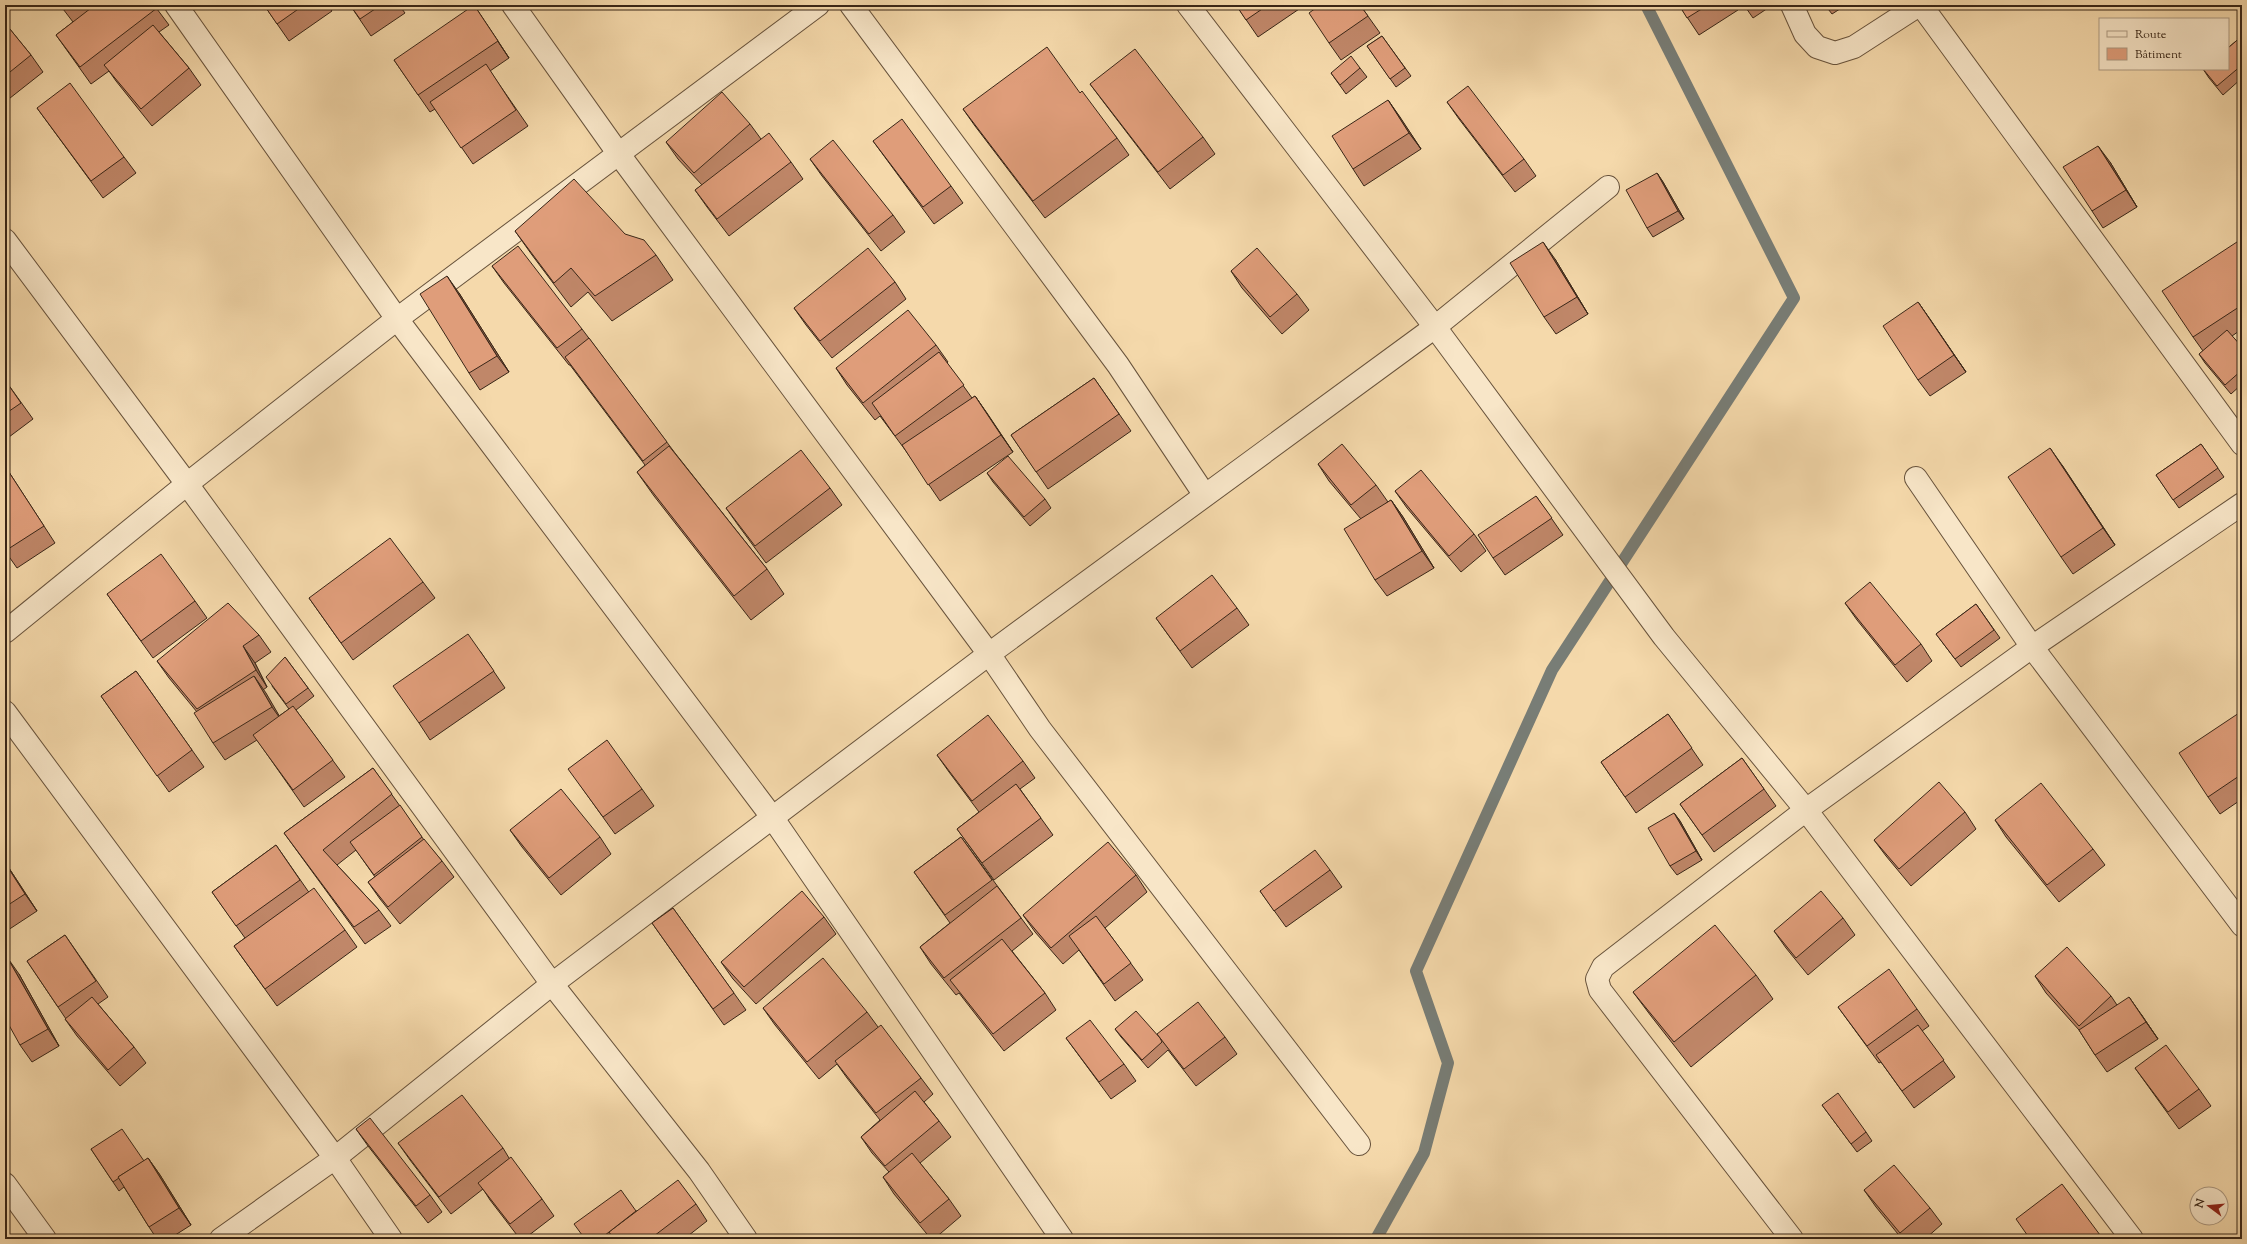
<svg xmlns="http://www.w3.org/2000/svg" width="2247" height="1244" font-family="'Sorts Mill Goudy',serif">
	<style>
		.lines { fill: none; stroke-linecap: round; stroke-linejoin: round }
		.stream { stroke: #787d76; stroke-width: 12 }
		.minor-casing { stroke: #68533c; stroke-width: 24 }
		.tertiary-casing { stroke: #68533c; stroke-width: 24 }
		.minor { stroke: #f8e6c8; stroke-width: 22 }
		.tertiary { stroke: #f8e6c8; stroke-width: 22 }
		.wall { fill: #c08769; stroke: #392617 }
		.shaded-wall { fill: #9c6e55; stroke: #392617 }
		.building { fill: #df9d7a; stroke: #392617 }
	</style>
	<rect width="100%" height="100%" fill="#f5d9ab"/>
	<filter id="stains"><feTurbulence type="fractalNoise" baseFrequency=".005" numOctaves="4"/><feColorMatrix values="0 0 0 0 .2 0 0 0 0 .09 0 0 0 0 .02 0 0 0 .5 -.17"/></filter>
	<radialGradient id="worn" r=".72"><stop offset=".6" stop-color="#630" stop-opacity="0"/><stop offset="1" stop-color="#630" stop-opacity=".3"/></radialGradient>
	<g class="lines">
		<path class="stream" d="M1376 1239 1424 1153 1448 1063 1416 971 1552 670 1794 298 1646 5"/>
		<defs>
			<g id="minor">
				<path d="M176 5 397 319 772 817 1062 1239"/>
				<path d="M513 5 618 153 989 654 1040 729 1359 1144"/>
				<path d="M851 5 1118 365 1204 494"/>
				<path d="M1188 5 1435 327 1664 637 1806 810 2132 1239"/>
				<path d="M1792 5 1805 34 1817 47 1835 53 1854 47 1919 5"/>
				<path d="M1921 5 2242 444"/>
				<path d="M1916 478 2032 647 2242 925"/>
				<path d="M5 632 187 484 397 319 818 5"/>
				<path d="M5 712 335 1158 391 1239"/>
				<path d="M5 1184 45 1239"/>
				<path d="M221 1239 335 1158 552 984 989 654 1435 327 1608 187"/>
				<path d="M1792 1239 1600 990 1597 979 1603 967 1806 810 2032 647 2242 504"/>
			</g>
			<path id="tertiary" d="M5 240 187 484 552 984 699 1171 746 1239"/>
		</defs>
		<use href="#minor" class="minor-casing"/>
		<use href="#tertiary" class="tertiary-casing"/>
		<use href="#minor" class="minor"/>
		<use href="#tertiary" class="tertiary"/>
	</g>
	<g class="wall">
		<path d="M60 5H154L169 25 159 32 189 68 201 85 152 126 116 81 109 71 91 84 56 35 73 22Z"/>
		<path d="M264 5H328L332 11 289 41Z"/>
		<path d="M350 5H399L405 13 371 36Z"/>
		<path d="M1024 5H1029L1026 8Z"/>
		<path d="M1236 5H1305L1258 37Z"/>
		<path d="M1360 5 1380 33 1341 60 1329 43Z"/>
		<path d="M1679 5H1735L1738 10 1699 35Z"/>
		<path d="M1744 5H1766L1768 8 1753 18Z"/>
		<path d="M1825 5H1846L1832 14Z"/>
		<path d="M485 22 509 58 490 71 528 126 473 164 435 109 430 112 394 60Z"/>
		<path d="M5 23 31 55 43 72 5 102Z"/>
		<path d="M1382 36 1411 76 1396 87 1367 46Z"/>
		<path d="M2242 36V78L2223 95 2209 78 2203 69Z"/>
		<path d="M1360 68 1367 77 1346 94 1331 73Z"/>
		<path d="M1090 84 1203 137 1215 154 1170 189 1102 100Z"/>
		<path d="M1080 93 1117 138 1129 155 1045 218 975 126 963 109Z"/>
		<path d="M1388 100 1421 149 1364 186 1353 169Z"/>
		<path d="M1447 102 1524 159 1536 176 1515 192 1459 119Z"/>
		<path d="M37 108 124 157 136 173 103 198Z"/>
		<path d="M750 124 761 139 791 162 803 179 729 236 707 207 695 190 702 185 678 159 666 142Z"/>
		<path d="M873 141 951 186 963 203 934 224Z"/>
		<path d="M810 159 893 215 905 232 881 251 822 176Z"/>
		<path d="M2110 162 2137 207 2103 228 2092 211Z"/>
		<path d="M1657 173 1663 182 1684 219 1653 237 1647 228Z"/>
		<path d="M515 231 656 255 673 280 612 321 588 292 571 307 532 255Z"/>
		<path d="M2242 243V329L2232 336 2242 347V384L2231 394 2205 363 2199 354 2203 351 2193 337Z"/>
		<path d="M1555 259 1588 314 1556 334 1544 317Z"/>
		<path d="M492 266 582 329 675 453 767 569 784 594 751 620 654 496 637 472 645 465 570 365H569L504 283Z"/>
		<path d="M1231 271 1297 294 1309 310 1282 334 1242 288Z"/>
		<path d="M895 282 906 299 832 358 806 325 794 308Z"/>
		<path d="M459 293 509 372 480 390 469 373Z"/>
		<path d="M1918 302 1966 372 1930 396 1918 380Z"/>
		<path d="M936 345 948 362 947 363 972 398 975 396 1013 452 940 501 906 451 880 416 875 420 847 385 836 368Z"/>
		<path d="M1094 378 1131 431 1048 489 1011 435Z"/>
		<path d="M5 380 33 419 5 440Z"/>
		<path d="M2201 444 2224 477 2179 508 2156 475Z"/>
		<path d="M1318 464 1376 485 1388 502 1385 504 1391 500 1403 517 1434 568 1387 596 1375 580 1361 519 1329 481Z"/>
		<path d="M2062 465 2115 545 2073 574 2061 557Z"/>
		<path d="M5 466 55 543 17 568 5 551Z"/>
		<path d="M987 473 1045 499 1051 508 1030 526 993 482Z"/>
		<path d="M830 488 842 505 766 563 738 525 726 508Z"/>
		<path d="M1395 491 1474 534 1486 551 1461 572 1407 508Z"/>
		<path d="M1536 496 1563 535 1505 575 1493 558Z"/>
		<path d="M423 582 435 598 353 660 309 598Z"/>
		<path d="M107 594 195 601 207 618 153 658Z"/>
		<path d="M1845 603 1921 644 1932 661 1907 682 1857 620Z"/>
		<path d="M1976 604 2000 638 1961 667 1936 634Z"/>
		<path d="M1237 608 1249 625 1192 668 1156 618Z"/>
		<path d="M259 635 271 652 255 663 267 687 263 690 279 716 289 709 272 686 285 657 314 696 296 710 345 777 304 807 257 740 225 760 213 743 197 712 169 678 157 661Z"/>
		<path d="M480 651 505 688 430 740 419 723Z"/>
		<path d="M136 671 204 767 169 792 101 696Z"/>
		<path d="M2242 711V799L2220 814 2208 797Z"/>
		<path d="M1668 714 1703 765 1636 813 1601 762Z"/>
		<path d="M937 755 1023 761 1035 778 1020 789 1053 835 994 880 957 829 979 812 949 772Z"/>
		<path d="M1742 758 1776 806 1714 852 1680 804Z"/>
		<path d="M373 768 424 840 442 861 454 877 400 924 380 899 368 882 375 877 356 850 337 865 379 910 391 926 365 944 284 833Z"/>
		<path d="M580 785 642 789 654 806 615 834Z"/>
		<path d="M1965 812 1976 829 1911 886 1886 856 1874 840Z"/>
		<path d="M1674 813 1680 821 1702 860 1677 875 1670 866Z"/>
		<path d="M1995 820 2093 849 2105 865 2059 902 2006 837Z"/>
		<path d="M510 830 600 837 611 854 561 895 522 847Z"/>
		<path d="M961 837 1033 934 1012 951 1045 993 1056 1010 1004 1051 959 993 956 995 931 964 920 947 950 923 914 872Z"/>
		<path d="M276 845 308 891 345 930 357 947 277 1006 234 946 245 938 212 892Z"/>
		<path d="M5 862 37 911 5 932Z"/>
		<path d="M1330 870 1342 887 1286 927 1260 891Z"/>
		<path d="M1136 875 1147 892 1105 928 1143 980 1115 1001 1079 950 1063 964 1035 932 1023 915Z"/>
		<path d="M673 908 746 1010 724 1025 652 923Z"/>
		<path d="M824 917 836 934 756 1004 733 979 721 962Z"/>
		<path d="M1843 918 1855 935 1808 975 1786 948 1774 931Z"/>
		<path d="M65 935 108 997 98 1004 134 1047 146 1063 120 1086 77 1036 65 1019H66L27 961Z"/>
		<path d="M19 974 59 1046 32 1062 20 1045Z"/>
		<path d="M1756 975 1773 999 1691 1067 1651 1016 1633 992Z"/>
		<path d="M2035 976 2111 996 2117 1005 2141 1014 2158 1039 2107 1072 2095 1055 2079 1030 2046 993Z"/>
		<path d="M1838 1007 1917 1009 1929 1026 1922 1031 1955 1077 1914 1108 1881 1062 1879 1063Z"/>
		<path d="M763 1008 867 1012 878 1027 921 1078 933 1094 924 1102 939 1121 951 1137 920 1163 949 1199 961 1216 934 1239H931L894 1194 883 1177 889 1172 872 1153 861 1137 880 1120 847 1078 837 1064 819 1079 775 1025Z"/>
		<path d="M1115 1029 1160 1038 1225 1037 1237 1054 1196 1086 1168 1050 1148 1068 1121 1037Z"/>
		<path d="M1066 1038 1124 1064 1136 1081 1111 1099Z"/>
		<path d="M2135 1068 2199 1089 2211 1106 2179 1129Z"/>
		<path d="M1822 1105 1866 1132 1872 1141 1857 1152Z"/>
		<path d="M356 1129 430 1195 442 1212 428 1223 368 1146Z"/>
		<path d="M398 1143 503 1148 509 1158 542 1199 554 1216 524 1239H520L490 1200 483 1189 451 1214 410 1160Z"/>
		<path d="M91 1149 144 1161 148 1158 160 1175 191 1225 169 1239H157L149 1227 124 1187 119 1191Z"/>
		<path d="M1864 1190 1930 1208 1942 1224 1925 1239H1902L1876 1207Z"/>
		<path d="M696 1204 707 1221 684 1239H585L636 1211Z"/>
	</g>
	<g class="shaded-wall">
		<path d="M474 5 485 22 509 58 498 41Z"/>
		<path d="M1388 100 1400 117 1421 149 1409 133Z"/>
		<path d="M2098 146 2110 162 2137 207 2126 190Z"/>
		<path d="M1657 173 1663 182 1684 219 1678 211Z"/>
		<path d="M1543 242 1555 259 1588 314 1577 297Z"/>
		<path d="M447 276 459 293 509 372 497 356Z"/>
		<path d="M1918 302 1930 319 1966 372 1954 355Z"/>
		<path d="M975 396 987 413 1013 452 1001 435Z"/>
		<path d="M2050 448 2062 465 2115 545 2103 528Z"/>
		<path d="M1391 500 1403 517 1434 568 1422 551Z"/>
		<path d="M243 646 255 663 267 687 256 670Z"/>
		<path d="M254 676 266 693 284 724 272 707Z"/>
		<path d="M1674 813 1680 821 1702 860 1696 851Z"/>
		<path d="M5 862 37 911 25 894 5 863Z"/>
		<path d="M7 957 19 974 59 1046 48 1029Z"/>
		<path d="M2129 997 2141 1014 2158 1039 2146 1022Z"/>
		<path d="M148 1158 160 1175 191 1225 179 1208Z"/>
	</g>
	<g class="building">
		<path d="M60 5H70L64 10Z"/>
		<path d="M95 5H154L157 8 80 67 56 35Z"/>
		<path d="M264 5H304L277 24Z"/>
		<path d="M350 5H381L360 19Z"/>
		<path d="M474 5 498 41 418 95 394 60Z"/>
		<path d="M1236 5H1268L1246 20Z"/>
		<path d="M1320 5H1360L1368 16 1329 43 1309 13Z"/>
		<path d="M1679 5H1708L1687 18Z"/>
		<path d="M1744 5H1753L1747 9Z"/>
		<path d="M5 23 31 55 5 76Z"/>
		<path d="M153 25 189 68 141 109 104 65Z"/>
		<path d="M1382 36 1405 68 1390 79 1367 46Z"/>
		<path d="M2242 36V65L2217 86 2203 69H2228V48Z"/>
		<path d="M1047 47 1080 93 1082 91 1117 138 1033 201 963 109Z"/>
		<path d="M1135 49 1203 137 1158 172 1090 84Z"/>
		<path d="M1351 56 1360 68 1340 85 1331 73Z"/>
		<path d="M486 64 516 110 461 148 430 102Z"/>
		<path d="M70 83 124 157 91 181 37 108Z"/>
		<path d="M1468 86 1524 159 1503 175 1447 102Z"/>
		<path d="M722 92 750 124 694 173 666 142Z"/>
		<path d="M1388 100 1409 133 1353 169 1332 136Z"/>
		<path d="M902 119 951 186 923 207 873 141Z"/>
		<path d="M769 133 791 162 717 219 695 190Z"/>
		<path d="M833 140 893 215 869 234 810 159Z"/>
		<path d="M2098 146 2126 190 2092 211 2063 167Z"/>
		<path d="M1657 173 1678 211 1647 228 1626 190Z"/>
		<path d="M574 179 625 234 644 240 656 255 595 296 571 268 554 283 515 231Z"/>
		<path d="M2240 240 2242 243V305L2193 337 2162 291Z"/>
		<path d="M1543 242 1577 297 1544 317 1510 263Z"/>
		<path d="M518 246 582 329 557 348 492 266Z"/>
		<path d="M868 248 895 282 820 341 794 308Z"/>
		<path d="M1257 248 1297 294 1270 317 1231 271Z"/>
		<path d="M447 276 497 356 469 373 420 294Z"/>
		<path d="M1918 302 1954 355 1918 380 1883 326Z"/>
		<path d="M908 310 936 345 863 403 836 368Z"/>
		<path d="M2227 330 2242 347V370L2225 385 2199 354Z"/>
		<path d="M589 338 667 442 643 461 565 357Z"/>
		<path d="M939 352 964 385 895 436 872 403Z"/>
		<path d="M1094 378 1119 414 1036 472 1011 435Z"/>
		<path d="M5 380 21 403 5 414Z"/>
		<path d="M975 396 1001 435 928 485 902 445Z"/>
		<path d="M1342 444 1376 485 1351 505 1318 464Z"/>
		<path d="M2201 444 2218 468 2173 500 2156 475Z"/>
		<path d="M669 446 767 569 734 596 637 472Z"/>
		<path d="M2050 448 2103 528 2061 557 2008 477Z"/>
		<path d="M801 450 830 488 755 546 726 508Z"/>
		<path d="M1008 456 1045 499 1024 517 987 473Z"/>
		<path d="M5 466 44 526 5 551Z"/>
		<path d="M1421 470 1474 534 1449 556 1395 491Z"/>
		<path d="M1536 496 1552 518 1493 558 1478 535Z"/>
		<path d="M1391 500 1422 551 1375 580 1344 529Z"/>
		<path d="M390 538 423 582 341 643 309 598Z"/>
		<path d="M161 554 195 601 141 641 107 594Z"/>
		<path d="M1212 575 1237 608 1180 651 1156 618Z"/>
		<path d="M1870 582 1921 644 1895 665 1845 603Z"/>
		<path d="M228 603 259 635 243 646 256 670 197 709 157 661Z"/>
		<path d="M1976 604 1994 630 1955 659 1936 634Z"/>
		<path d="M468 634 494 671 419 723 393 686Z"/>
		<path d="M285 657 308 688 286 704 266 677Z"/>
		<path d="M136 671 192 750 157 776 101 696Z"/>
		<path d="M254 676 272 707 213 743 194 713Z"/>
		<path d="M293 706 333 760 293 790 253 735Z"/>
		<path d="M2242 711V774L2208 797 2179 753Z"/>
		<path d="M1668 714 1692 748 1625 797 1601 762Z"/>
		<path d="M988 715 1023 761 972 801 937 755Z"/>
		<path d="M607 740 642 789 603 817 568 769Z"/>
		<path d="M1742 758 1764 789 1702 835 1680 804Z"/>
		<path d="M373 768 392 794 323 850 379 910 354 927 284 833Z"/>
		<path d="M1939 782 1965 812 1899 869 1874 840Z"/>
		<path d="M2041 783 2093 849 2047 885 1995 820Z"/>
		<path d="M1016 784 1041 818 982 863 957 829Z"/>
		<path d="M561 789 600 837 549 878 510 830Z"/>
		<path d="M400 805 422 837 374 875 350 842Z"/>
		<path d="M1674 813 1696 851 1670 866 1648 828Z"/>
		<path d="M961 837 992 880 945 915 914 872Z"/>
		<path d="M424 839 442 861 388 907 368 882Z"/>
		<path d="M1108 842 1136 875 1051 948 1023 915Z"/>
		<path d="M276 845 300 880 236 926 212 892Z"/>
		<path d="M1315 850 1330 870 1274 911 1260 891Z"/>
		<path d="M5 863 25 894 5 907Z"/>
		<path d="M997 886 1021 918 944 978 920 947Z"/>
		<path d="M314 888 345 930 265 989 234 946Z"/>
		<path d="M802 891 824 917 744 987 721 962Z"/>
		<path d="M1821 891 1843 918 1796 958 1774 931Z"/>
		<path d="M673 908 734 993 713 1009 652 923Z"/>
		<path d="M1096 916 1131 963 1104 984 1069 936Z"/>
		<path d="M1715 925 1756 975 1674 1042 1633 992Z"/>
		<path d="M65 935 96 981 58 1007 27 961Z"/>
		<path d="M1002 939 1045 993 993 1034 950 980Z"/>
		<path d="M2067 947 2111 996 2079 1026 2035 976Z"/>
		<path d="M7 957 48 1029 20 1045 5 1018V958Z"/>
		<path d="M823 958 867 1012 807 1062 763 1008Z"/>
		<path d="M1889 969 1917 1009 1867 1046 1838 1007Z"/>
		<path d="M92 997 134 1047 108 1070 65 1019Z"/>
		<path d="M2129 997 2146 1022 2095 1055 2079 1030Z"/>
		<path d="M1198 1002 1225 1037 1184 1069 1157 1034Z"/>
		<path d="M1136 1011 1160 1038 1162 1042 1142 1060 1115 1029Z"/>
		<path d="M1090 1020 1124 1064 1099 1082 1066 1038Z"/>
		<path d="M881 1025 921 1078 876 1113 835 1061Z"/>
		<path d="M1918 1025 1944 1060 1902 1091 1876 1055Z"/>
		<path d="M2166 1045 2199 1089 2168 1112 2135 1068Z"/>
		<path d="M915 1091 939 1121 885 1166 861 1137Z"/>
		<path d="M1838 1093 1866 1132 1851 1144 1822 1105Z"/>
		<path d="M462 1095 503 1148 439 1197 398 1143Z"/>
		<path d="M370 1118 430 1195 416 1206 356 1129Z"/>
		<path d="M122 1129 144 1161 118 1177 119 1178 113 1182 91 1149Z"/>
		<path d="M912 1153 949 1199 920 1223 883 1177Z"/>
		<path d="M511 1157 542 1199 510 1224 478 1183Z"/>
		<path d="M148 1158 179 1208 149 1227 118 1177Z"/>
		<path d="M1894 1165 1930 1208 1900 1233 1864 1190Z"/>
		<path d="M678 1180 696 1204 650 1239H614L609 1232Z"/>
		<path d="M2062 1184 2103 1239H2030L2016 1219Z"/>
		<path d="M621 1190 636 1211 600 1239H585L574 1224Z"/>
	</g>
	<rect width="2247" height="1244" fill="none" stroke="#f5d9ab" stroke-width="20"/>
	<rect x="6" y="6" width="2235" height="1232" fill="none" stroke="#392617" stroke-width="2"/>
	<rect x="10" y="10" width="2227" height="1224" fill="none" stroke="#392617"/>
	<rect x="2099" y="18" width="130" height="52" fill="#f8e6c8" stroke="#ac9981"/>
	<rect x="2107" y="31" width="20" height="6" fill="#f8e6c8" stroke="#ac9981"/>
	<text x="2135" y="38" font-size="12" fill="#392617">Route</text>
	<rect x="2107" y="48" width="20" height="12" fill="#df9d7a" stroke="#ac9981"/>
	<text x="2135" y="58" font-size="12" fill="#392617">Bâtiment</text>
	<g transform="translate(2209 1206) rotate(286)"><circle r="19" fill="#f8e6c8" stroke="#ac9981"/>
	<path d="M0-3L7 15L0 10L-7 15Z" fill="#8f2418"/>
	<text y="-6" font-size="11" font-weight="bold" text-anchor="middle" fill="#392617">N</text>
	</g>
	<rect width="100%" height="100%" filter="url(#stains)"/>
	<rect width="100%" height="100%" fill="url(#worn)"/>
</svg>
